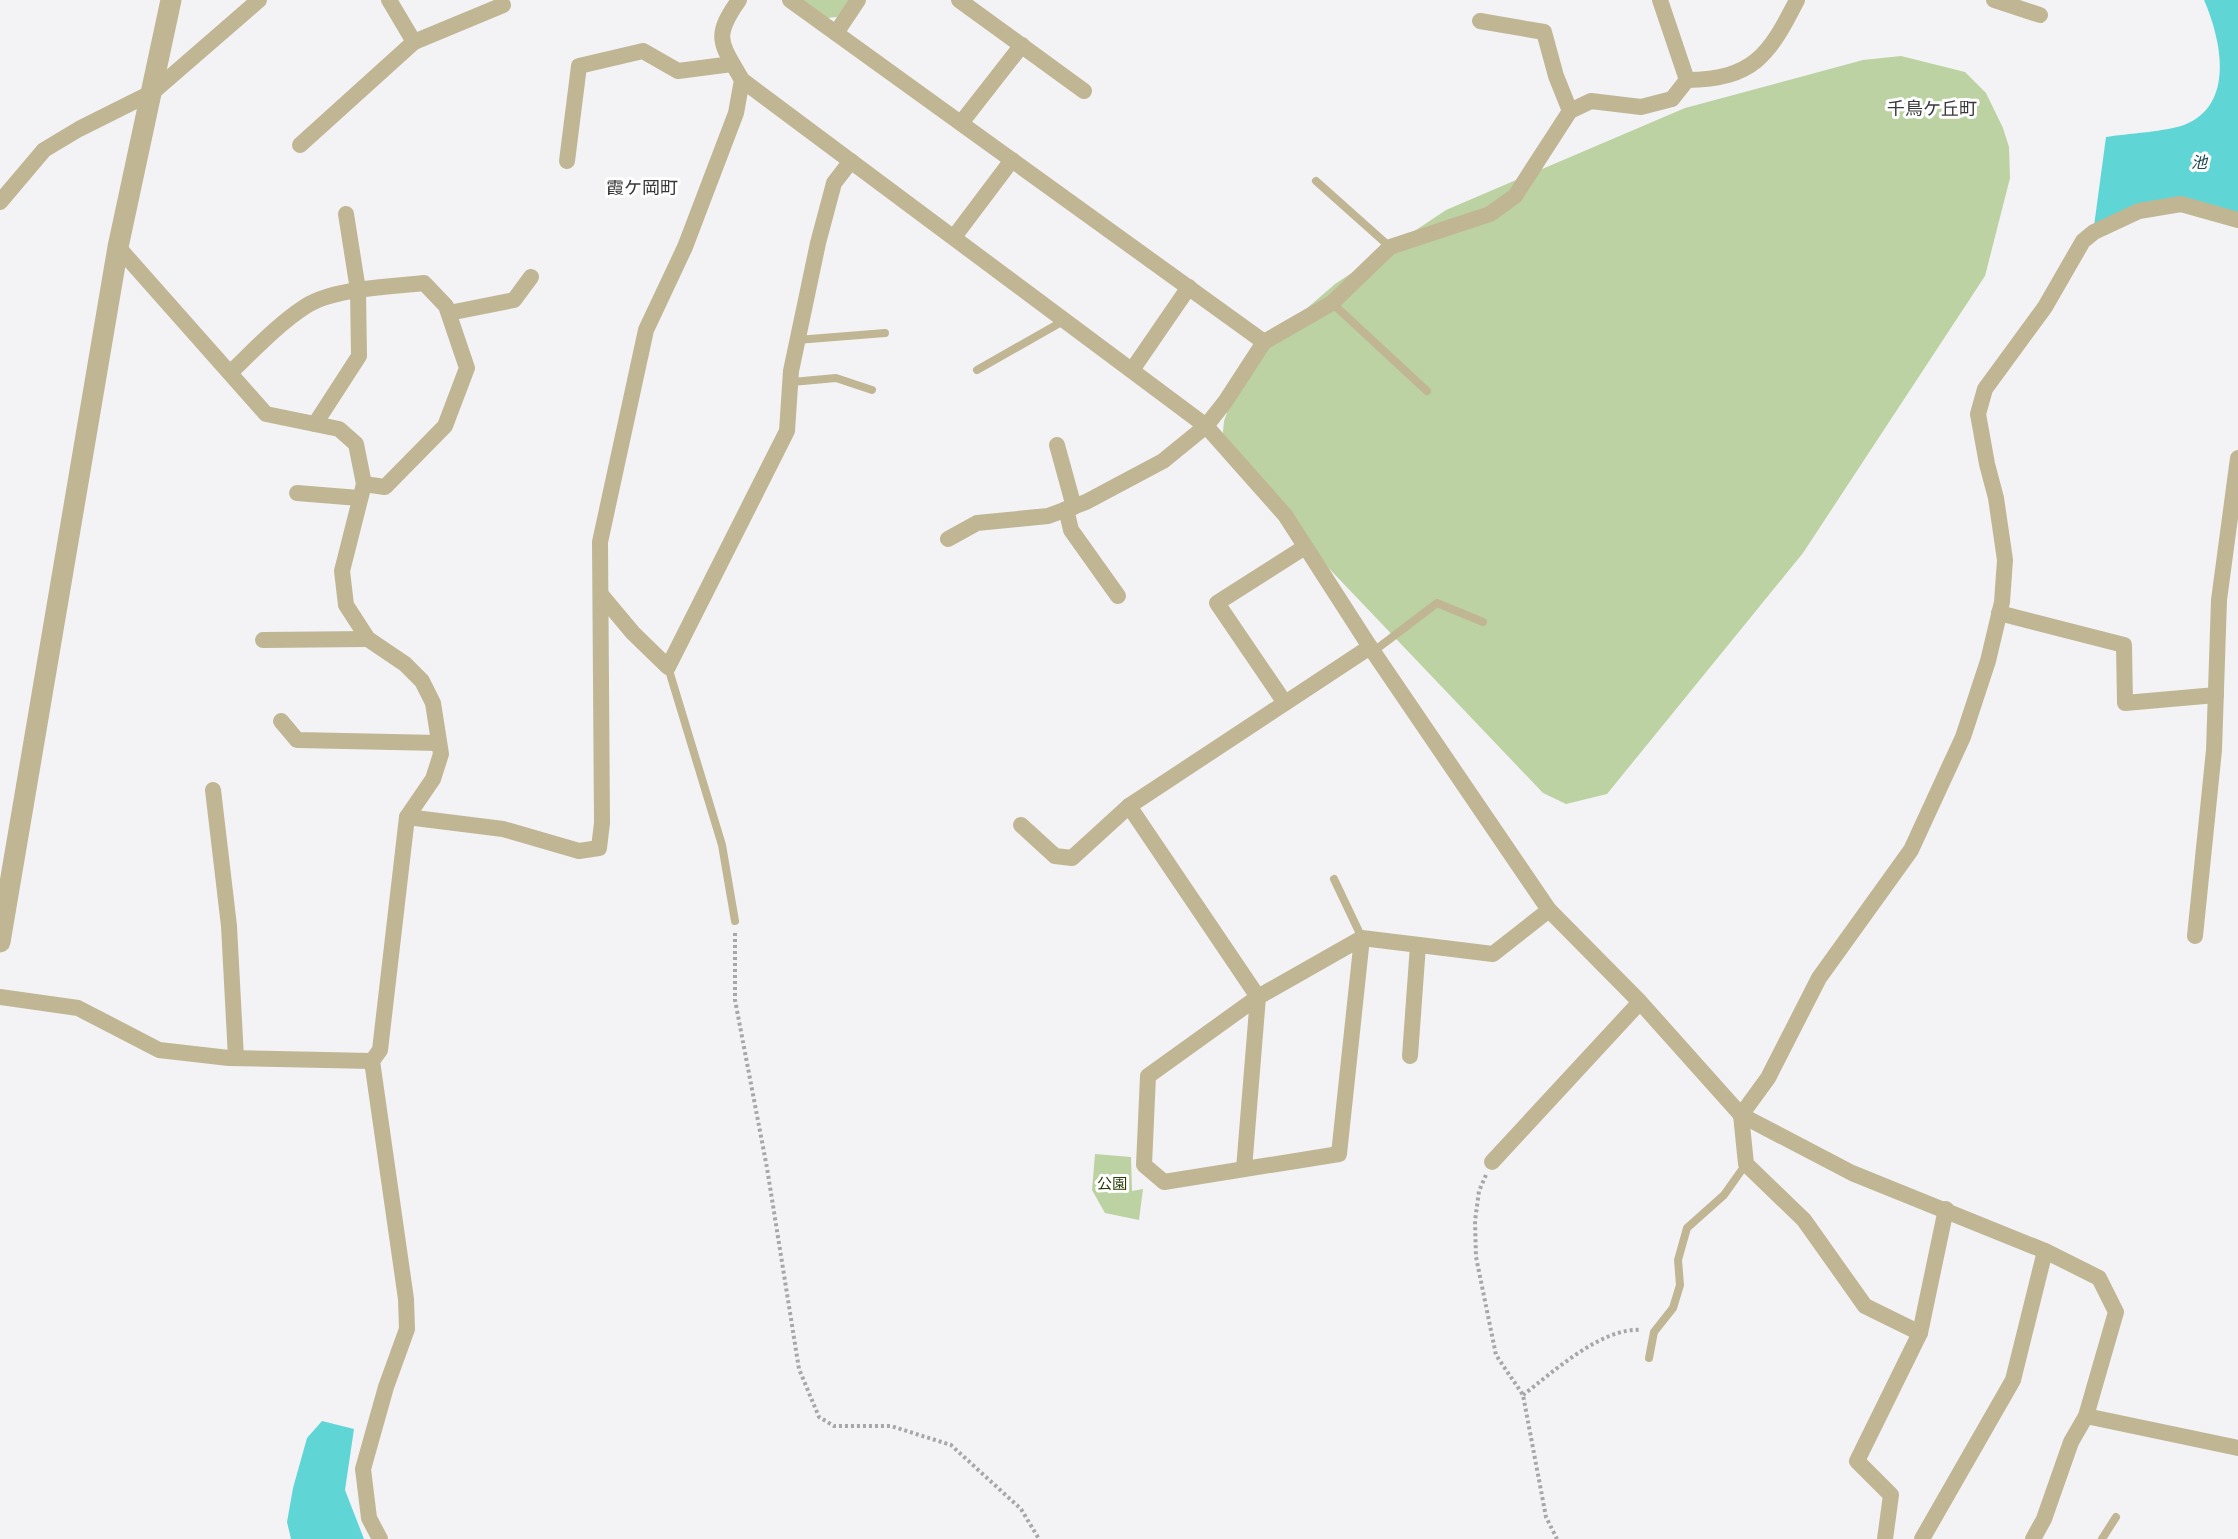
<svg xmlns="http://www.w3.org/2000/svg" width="2238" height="1539" font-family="'Roboto Condensed','Noto Sans JP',sans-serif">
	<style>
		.green { fill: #bcd2a2 }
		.water { fill: #60d5d6 }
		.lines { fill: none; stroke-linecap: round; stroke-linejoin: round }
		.path { stroke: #a7a7a9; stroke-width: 4; stroke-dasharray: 3 3; stroke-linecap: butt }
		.service { stroke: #c0b694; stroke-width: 8 }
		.minor { stroke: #c0b694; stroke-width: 16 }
		.tertiary { stroke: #c0b694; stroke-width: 21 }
		.labels { text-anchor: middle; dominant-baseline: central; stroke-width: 6; stroke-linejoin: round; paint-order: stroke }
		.park-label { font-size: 15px; fill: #263a02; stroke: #fff }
		.water-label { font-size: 16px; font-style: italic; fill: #164a4b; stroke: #fff }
		.quarter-label { font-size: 18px; fill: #38383a; stroke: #fff }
	</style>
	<rect width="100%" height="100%" fill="#f3f3f6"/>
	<g class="green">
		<path d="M802 0H851L837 17 827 18Z"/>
		<path d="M1901 56 1965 72 1986 93 2003 128 2009 147 2010 178 1985 276 1803 553 1607 794 1566 804 1543 793 1239 474 1222 442 1224 421 1232 399 1283 329 1335 284 1446 210 1685 108 1863 60Z"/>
		<path d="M1095 1154 1131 1157 1132 1191 1143 1189 1139 1220 1105 1213 1092 1190Z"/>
	</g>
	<g class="water">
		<path d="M2204 0H2238V215L2181 198 2094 226 2106 137C2125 134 2169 131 2184 125 2236 105 2221 39 2204 0Z"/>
		<path d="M322 1421 354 1429 345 1490 364 1539H291L287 1522 293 1488 307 1438Z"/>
	</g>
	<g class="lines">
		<g class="path">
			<path d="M735 933V1000L767 1168 799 1369 819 1417 834 1426H891L951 1445 1021 1509 1039 1539"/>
			<path d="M1486 1175 1479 1191 1475 1221 1476 1257 1496 1355 1523 1395 1546 1517 1557 1539"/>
			<path d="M1523 1395C1553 1372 1602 1327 1641 1330"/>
		</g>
		<g class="service">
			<path d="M1316 181 1390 247"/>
			<path d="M1332 303 1427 391"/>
			<path d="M797 340 885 333"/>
			<path d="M977 370 1065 320"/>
			<path d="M792 382 836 378 872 390"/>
			<path d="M1374 651 1437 603 1483 622"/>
			<path d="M668 667 722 845 735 921"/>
			<path d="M1334 879 1362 938"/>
			<path d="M1649 1358 1654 1332 1673 1308 1680 1285 1678 1260 1687 1228 1724 1195 1746 1164"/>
			<path d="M2102 1539 2116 1517"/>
		</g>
		<g class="minor">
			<path d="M389 0 414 42 503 5"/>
			<path d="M739 0C712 38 721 43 742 80L1206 426 1285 515 1370 647 1549 910 1640 1002 1741 1115 1852 1173 2045 1251 2099 1278 2116 1312 2086 1416 2071 1442 2044 1519 2033 1539"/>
			<path d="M790 0 1264 342"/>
			<path d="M959 0 1084 91"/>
			<path d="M1994 0 2040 15"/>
			<path d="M1480 21 1544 32 1556 76 1570 111"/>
			<path d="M836 33 858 0"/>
			<path d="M1687 80C1754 79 1769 55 1797 0"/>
			<path d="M961 123 1022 45"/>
			<path d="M300 145 414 42"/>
			<path d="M567 161 579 66 643 51 678 71 732 64"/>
			<path d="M0 202 44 150 79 129 153 92 259 0"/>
			<path d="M954 237 1012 160"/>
			<path d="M118 247 266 414 339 429 356 444 364 484 342 571 346 605 368 639 405 664 422 681 433 703 441 754 433 779 407 817 380 1050 372 1061 406 1299 407 1329 386 1387 363 1469 369 1518 380 1539"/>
			<path d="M449 313 514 300 531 277"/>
			<path d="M1132 370 1189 287"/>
			<path d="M230 373C254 350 278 324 306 306 334 288 391 287 424 283L446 306 467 368 445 426 385 487 364 484"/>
			<path d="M315 424 359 356 358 290 346 214"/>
			<path d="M1057 445 1074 507"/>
			<path d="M297 493 359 498"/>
			<path d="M1066 509 1071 530 1118 596"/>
			<path d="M948 539 977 523 1048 516 1086 502 1163 461 1206 426 1225 402 1264 342 1332 303 1390 247 1490 214 1515 196 1570 111 1591 101 1641 107 1672 99 1687 80 1660 0"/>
			<path d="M602 596 633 633 668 667 787 431 791 371 818 243 834 183 851 161"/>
			<path d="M1999 613 2124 645 2125 703 2216 695"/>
			<path d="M263 640 368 639"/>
			<path d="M1285 703 1217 603 1305 547"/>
			<path d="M281 721 297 740 439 743"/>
			<path d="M213 790 229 926 236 1058"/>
			<path d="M1129 806 1258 997 1244 1169"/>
			<path d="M407 817 503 829 579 851 599 848 602 823 600 542 646 330 685 247 736 113 742 80"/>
			<path d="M1021 825 1055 856 1072 858 1129 806 1370 647"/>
			<path d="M2195 936 2214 750 2219 600 2238 458"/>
			<path d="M1362 938 1339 1154 1164 1182 1144 1165 1148 1076 1258 997 1362 938 1493 954 1549 910"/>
			<path d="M0 997 78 1008 159 1050 229 1058 372 1061"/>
			<path d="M1410 1056 1418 945"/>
			<path d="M1492 1162 1640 1002"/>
			<path d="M1920 1333 1865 1306 1804 1220 1746 1164 1741 1115 1768 1078 1819 978 1911 850 1963 737 1988 661 2002 602 2005 560 1996 498 1987 464 1978 414 1985 389 2045 307 2083 241 2094 232 2139 211 2181 204 2238 220"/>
			<path d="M2086 1416 2238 1448"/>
			<path d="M1885 1539 1891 1495 1857 1461 1920 1333 1946 1209"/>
			<path d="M1922 1539 2013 1380 2045 1251"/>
		</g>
		<path class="tertiary" d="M0 942 118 247 171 0"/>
	</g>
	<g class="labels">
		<g class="park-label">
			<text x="1112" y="1184">公園</text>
		</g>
		<g class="water-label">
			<text x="2199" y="162">池</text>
		</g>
		<g class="quarter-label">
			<text x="1932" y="108">千鳥ケ丘町</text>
			<text x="642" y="187">霞ケ岡町</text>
		</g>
	</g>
</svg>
